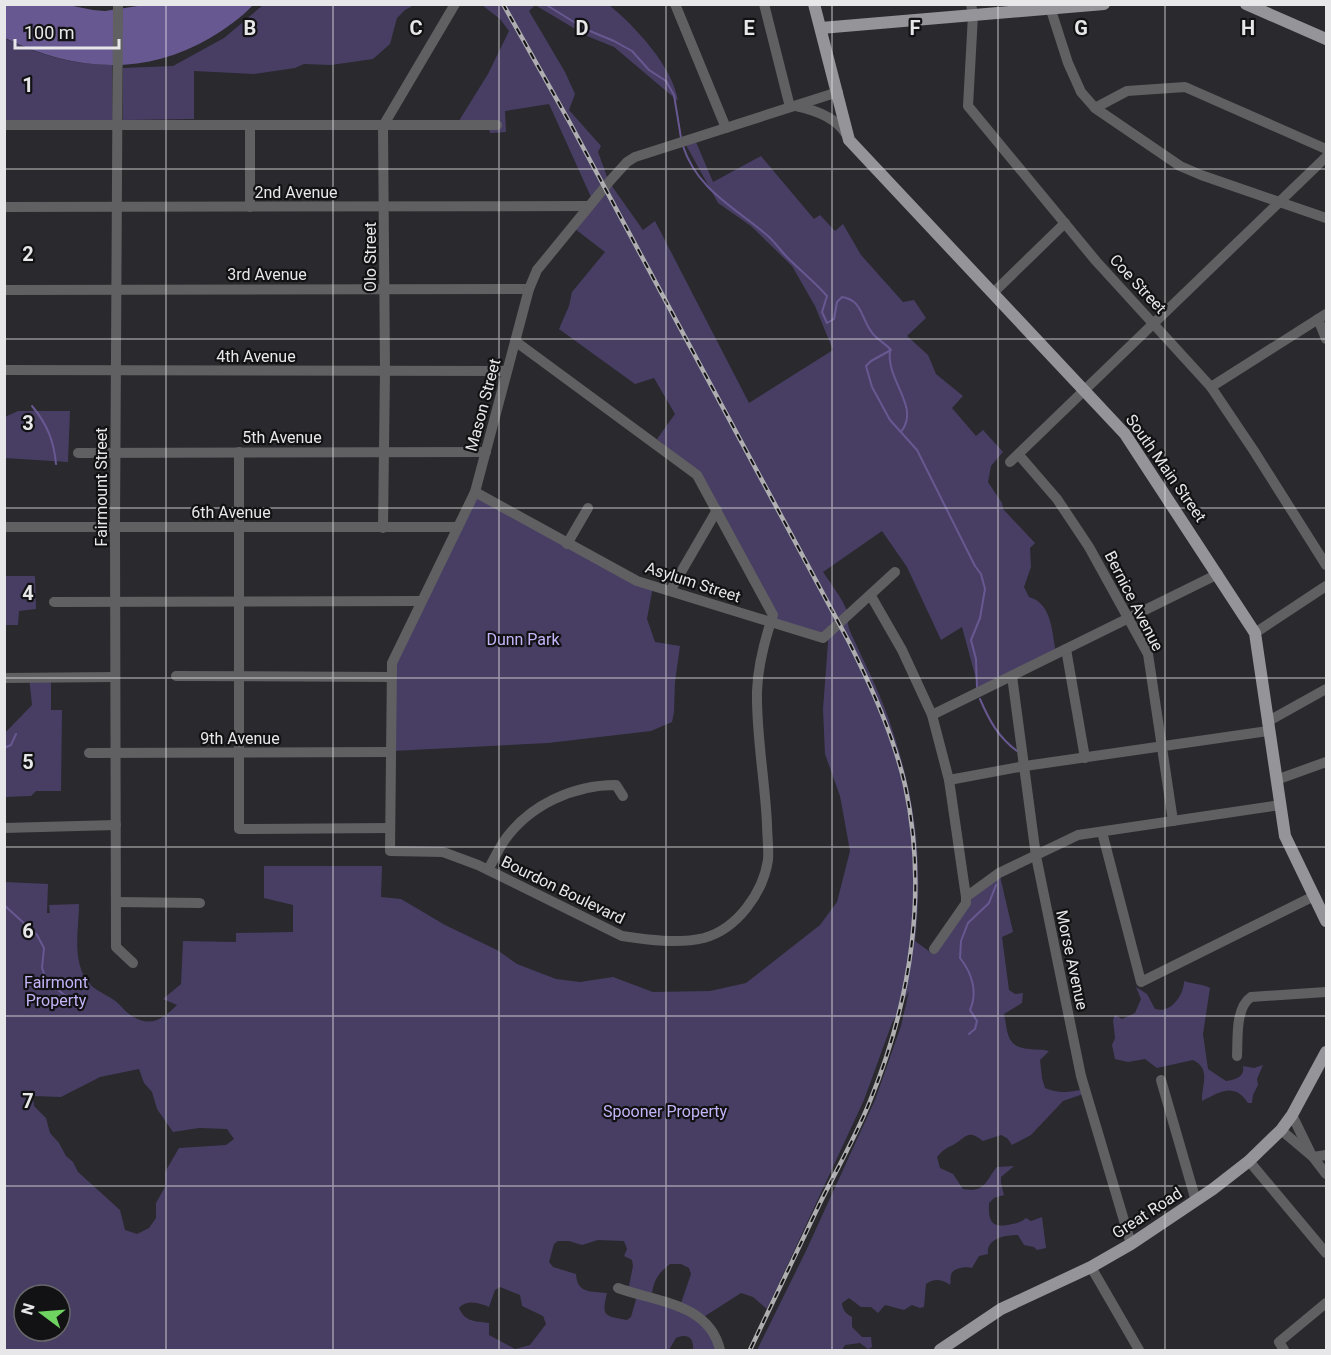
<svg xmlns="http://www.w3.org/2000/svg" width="1331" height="1355" font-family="Roboto,sans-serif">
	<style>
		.green { fill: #483e64; fill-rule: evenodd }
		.water { fill: #685891 }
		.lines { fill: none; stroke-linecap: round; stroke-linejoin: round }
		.stream { stroke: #685891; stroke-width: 2 }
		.minor { stroke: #605f61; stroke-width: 10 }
		.major { stroke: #959498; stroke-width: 12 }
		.rail-casing { stroke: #aeaeb0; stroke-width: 4.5 }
		.rail { stroke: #121214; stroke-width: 2; stroke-dasharray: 7; stroke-linecap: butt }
		.grid { fill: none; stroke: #e7e7e9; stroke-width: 1.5; stroke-opacity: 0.55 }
		.labels { text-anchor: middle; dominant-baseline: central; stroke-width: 4.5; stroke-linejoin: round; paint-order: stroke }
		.street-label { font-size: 16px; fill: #e7e7e9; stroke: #121214 }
		.park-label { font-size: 16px; fill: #c5b4f8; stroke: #121214 }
		.grid-label { font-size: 20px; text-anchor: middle; font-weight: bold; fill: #e7e7e9; stroke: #121214; stroke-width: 4.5; stroke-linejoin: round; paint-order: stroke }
	</style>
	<rect width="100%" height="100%" fill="#2a292d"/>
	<g class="green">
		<path d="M263 5H414L405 10 397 18 390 44 373 59 331 65 304 64 295 68 254 74 194 71V119L123 120V68L173 66 224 38Z"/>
		<path d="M482 5H609C635 26 673 67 678 101L614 47 587 36 535 5 529 11 565 72 575 94 569 110 601 146 598 152 609 182 643 230 655 221 749 403 833 350 815 306 792 266 751 226 718 203 686 145 696 142 713 182 761 156 814 219 820 215 835 231 843 224 861 255 903 302 914 300 926 318 907 336 928 355 936 374 963 396 952 408 976 436 983 430 1003 452 991 466 988 482 1002 503 1003 509 1035 543 1030 548 1031 567 1024 587 1029 597C1052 603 1052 633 1056 653L979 690 962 627 941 640 907 567 882 531 823 572C831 584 842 598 847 611 849 617 847 623 849 629 862 658 877 686 888 717 915 794 924 860 915 941L933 954 972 898 1000 876 1013 932 1002 937 1009 990 1015 994 1023 993 1022 1003 1004 1014C1008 1033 1006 1047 1029 1049 1036 1050 1042 1049 1049 1051L1040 1060 1042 1078 1045 1088C1058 1094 1072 1092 1085 1089L1086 1093 1063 1101 1031 1135 1012 1145 1007 1138 1001 1135 983 1141C967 1128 966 1138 953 1145 946 1148 942 1151 937 1157L940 1168 953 1174 963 1189C986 1193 985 1181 997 1167L1014 1166 1001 1177V1183L1004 1195 994 1198 989 1203C988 1222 992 1229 1012 1224 1018 1223 1021 1222 1026 1218L1031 1221 1042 1217 1046 1248 1037 1250 1034 1247 1024 1245 1018 1235C1006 1235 986 1238 988 1254L979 1256 972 1268C966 1266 952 1268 951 1275 950 1279 951 1282 950 1285 942 1279 934 1278 926 1284L924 1307 920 1308 912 1305 904 1310 885 1305 878 1313 871 1307H861L849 1298 842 1303C842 1309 846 1314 852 1317V1327L862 1337H871L872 1347 868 1349 860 1343 845 1345 842 1350H757L805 1253 875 1100 901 1026 909 991 892 1023 864 1100 767 1309 753 1297 741 1293 702 1318 717 1350H693C694 1338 688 1333 676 1338L669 1350H5V882L48 884 47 913H50L49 905 79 904C79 927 73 952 83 974 91 990 101 991 114 1000 121 1005 125 1012 132 1016 151 1028 163 1019 177 1005L163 999 181 984 183 941 236 942V933L293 932V905L264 898V866H382L381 897 401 899 445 925 497 950 517 964 556 979 580 982 613 977 653 992 710 991 746 983 820 925 837 902 850 851 840 796 825 754 823 709 829 629 818 638 771 623 773 614 697 472 657 439 675 414 654 378 635 384 559 329 569 306 572 292 605 252 570 225 591 197 549 104 505 111 506 132 490 133 488 125 457 124 488 74 509 31 500 19ZM139 1069 144 1083 152 1092 157 1109 173 1132 199 1128 227 1129 234 1139 226 1145 179 1148 165 1172V1187L156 1203V1218L149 1228 137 1234 125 1230 120 1210 78 1172 73 1162 66 1156 59 1143 50 1133 46 1118 34 1106 33 1096 61 1097 100 1077ZM598 1240 624 1241 627 1249 624 1256 632 1260 633 1266 628 1291 637 1296 631 1317 627 1320C605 1316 601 1317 607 1293 591 1291 577 1294 576 1274L553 1267 549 1262 554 1244 558 1241H569L582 1245ZM670 1264H681L689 1268 691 1274 680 1306 652 1295C653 1281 659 1272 670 1264ZM500 1287 520 1295 522 1306 543 1316 546 1324 530 1345 515 1349 489 1335V1323C474 1321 465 1322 459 1308 467 1299 480 1303 489 1307L495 1290ZM24 1295H60V1331H24Z"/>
		<path d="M4 38C39 55 74 65 112 65L113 127 5 126Z"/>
		<path d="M18 411H70L68 462 5 458V417Z"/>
		<path d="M477 495 653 586 647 619 655 642 680 646 675 682 674 712 672 722 651 731 548 743 392 751 395 662Z"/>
		<path d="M5 576H35L36 609 19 611 18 625H5Z"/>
		<path d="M29 677H51V710H62L61 791H36L31 796 5 797 4 734 32 705Z"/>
		<path d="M1184 981C1192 984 1204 984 1210 988L1203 1034 1208 1069 1226 1081C1236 1079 1245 1077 1243 1066L1254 1068 1263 1065 1257 1079 1258 1085 1253 1095 1252 1103H1248C1234 1082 1220 1092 1202 1101 1201 1086 1212 1069 1193 1060L1157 1068 1145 1059 1128 1062 1115 1059 1112 1045 1115 1038 1113 1020 1115 1015 1122 1019 1135 1013 1141 999 1136 987 1147 994 1155 1009C1171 1014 1184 995 1184 981Z"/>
	</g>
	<path class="water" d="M151 4 253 5C241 18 225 29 210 38 144 77 72 71 5 38L4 5H68L93 10 105 11Z"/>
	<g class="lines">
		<g class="stream">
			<path d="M545 4 585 29 614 41 632 51 649 70 666 81 674 95 681 138"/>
			<path d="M683 146C697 190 736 208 768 236 776 243 782 253 790 260 802 272 816 283 827 296L822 312 827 323 834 319 837 302 842 297C865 300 861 325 876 337 881 342 886 344 891 350L871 361 866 366 872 387 890 420 917 450 975 566 981 574 985 589 980 618 971 640 976 659 977 688"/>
			<path d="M890 351C886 381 921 407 901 432"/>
			<path d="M32 406C47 424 54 441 56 464"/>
			<path d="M980 699C989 720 998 737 1017 751"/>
			<path d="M4 748 11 745 16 734"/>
			<path d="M4 905 37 935 44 948 42 968 47 982 70 999"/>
			<path d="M969 1034 975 1029 977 1021 970 1010C978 992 972 973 960 958L961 941 968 923 989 903 996 885"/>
		</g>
		<g class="minor">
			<path d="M118 4 115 528 116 947 133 963"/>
			<path d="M675 4 726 128"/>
			<path d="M764 4 790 107"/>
			<path d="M971 4 973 15 968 106 1096 261 1211 387 1254 451 1326 565"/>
			<path d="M1049 4 1068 63 1081 92 1095 108 1180 166 1201 175 1326 218"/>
			<path d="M796 106C815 110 836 117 846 134"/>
			<path d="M1095 108 1127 91 1185 87 1326 149"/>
			<path d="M4 125H497"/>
			<path d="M4 207 589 206"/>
			<path d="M250 207V126"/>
			<path d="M4 290 529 289"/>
			<path d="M993 293 1065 223"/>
			<path d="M1318 319 1326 339"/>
			<path d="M515 341 697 475 773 615C765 639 758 665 757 691 756 734 765 780 767 824 767 835 769 849 768 860 763 893 737 929 704 938 678 944 649 940 622 936L478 865 443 852 390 851 392 663 475 492 529 289 537 270 609 182 627 162 635 157 838 92"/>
			<path d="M4 370 507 371"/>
			<path d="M1211 387 1326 314"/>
			<path d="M239 452V829L390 828"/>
			<path d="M78 453 486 452"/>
			<path d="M1019 455 1057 499 1089 547 1148 654 1173 821"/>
			<path d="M1010 462 1326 157"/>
			<path d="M475 492 637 581 823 638 895 572"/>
			<path d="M4 527H458"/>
			<path d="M383 528 385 371 383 126 455 4"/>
			<path d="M567 544 588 508"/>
			<path d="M670 591 717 510"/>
			<path d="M871 596 902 650 932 715 949 780 966 897"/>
			<path d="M54 602 422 601"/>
			<path d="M1255 633 1326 586"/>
			<path d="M1066 649 1085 758"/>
			<path d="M176 676 391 677"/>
			<path d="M1012 676 1036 856 1081 1076 1131 1244"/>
			<path d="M4 678 115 677"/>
			<path d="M932 715 1218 574"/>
			<path d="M1267 722 1326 689"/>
			<path d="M89 753 391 752"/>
			<path d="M949 780 1025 766 1268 731"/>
			<path d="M1276 780 1326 762"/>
			<path d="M4 828 116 825"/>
			<path d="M1102 832 1141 982 1314 896"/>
			<path d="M488 870C493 861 498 850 504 841 529 805 573 785 616 785L623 796"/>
			<path d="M116 902 200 903"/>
			<path d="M934 949 966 903V897L999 873 1078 835 1280 805"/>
			<path d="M1237 1056C1238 1039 1235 1008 1251 997L1326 992"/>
			<path d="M1161 1080 1196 1201"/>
			<path d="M1292 1115 1311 1154"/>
			<path d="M1281 1130 1313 1157 1326 1174"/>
			<path d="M1313 1157 1326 1155"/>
			<path d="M1249 1161 1326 1253"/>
			<path d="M1091 1267 1139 1350"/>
			<path d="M618 1288C656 1302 709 1303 720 1350"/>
			<path d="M1284 1350 1279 1342 1326 1303"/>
		</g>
		<g class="major">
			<path d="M814 4 849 140 1125 434 1255 633 1285 836 1326 921"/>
			<path d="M1246 4 1326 39"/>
			<path d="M821 28 1104 4"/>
			<path d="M940 1350 1001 1309 1091 1267 1131 1244 1213 1189 1249 1161 1281 1130 1292 1115 1326 1052"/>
		</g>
		<defs>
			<path id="rail" d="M503 4 570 123 849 642C872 688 893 734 905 785 928 891 911 1001 870 1101 856 1136 837 1169 820 1203 797 1252 773 1301 750 1350"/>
		</defs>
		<use href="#rail" class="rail-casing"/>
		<use href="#rail" class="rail"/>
	</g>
	<path class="grid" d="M166 4V1350M333 4V1350M499 4V1350M666 4V1350M832 4V1350M998 4V1350M1165 4V1350M4 169H1326M4 339H1326M4 508H1326M4 678H1326M4 847H1326M4 1016H1326M4 1186H1326"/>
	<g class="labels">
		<g class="street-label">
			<text x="296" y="192">2nd Avenue</text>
			<text transform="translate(370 257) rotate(-90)">Olo Street</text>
			<text x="267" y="274">3rd Avenue</text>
			<text transform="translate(1138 284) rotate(47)">Coe Street</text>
			<text x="256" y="356">4th Avenue</text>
			<text transform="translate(483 405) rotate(-75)">Mason Street</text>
			<text x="282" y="437">5th Avenue</text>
			<text transform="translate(1166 468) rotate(55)">South Main Street</text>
			<text transform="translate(101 487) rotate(-90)">Fairmount Street</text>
			<text x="231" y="512">6th Avenue</text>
			<text transform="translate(693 582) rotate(18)">Asylum Street</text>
			<text transform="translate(1134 601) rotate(63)">Bernice Avenue</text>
			<text x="240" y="738">9th Avenue</text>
			<text transform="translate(563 890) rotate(26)">Bourdon Boulevard</text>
			<text transform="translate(1072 960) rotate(78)">Morse Avenue</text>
			<text transform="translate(1147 1213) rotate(-33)">Great Road</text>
		</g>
		<g class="park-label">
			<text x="523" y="639">Dunn Park</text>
			<text x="56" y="982">Fairmont<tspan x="56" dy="18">Property</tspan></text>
			<text x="665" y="1111">Spooner Property</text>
		</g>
	</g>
	<g class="grid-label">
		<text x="250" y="35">B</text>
		<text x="416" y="35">C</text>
		<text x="582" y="35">D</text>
		<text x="749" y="35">E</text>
		<text x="915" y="35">F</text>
		<text x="1081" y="35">G</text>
		<text x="1248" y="35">H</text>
		<text x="28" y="92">1</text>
		<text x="28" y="261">2</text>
		<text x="28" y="430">3</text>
		<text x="28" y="600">4</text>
		<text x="28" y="769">5</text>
		<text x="28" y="938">6</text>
		<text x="28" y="1108">7</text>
	</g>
	<rect width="1331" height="1355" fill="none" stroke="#e7e7e9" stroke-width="12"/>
	<g transform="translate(42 1313) rotate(286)"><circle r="28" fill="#121214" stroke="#676769" stroke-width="1.5"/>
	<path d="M0-4.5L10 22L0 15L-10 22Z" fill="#6ed360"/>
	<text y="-9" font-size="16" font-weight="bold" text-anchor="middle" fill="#e7e7e9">N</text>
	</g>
	<path d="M15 39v9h104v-9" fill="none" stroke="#e7e7e9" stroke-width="3"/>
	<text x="24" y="39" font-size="18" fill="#e7e7e9" stroke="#121214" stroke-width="4.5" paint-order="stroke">100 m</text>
</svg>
